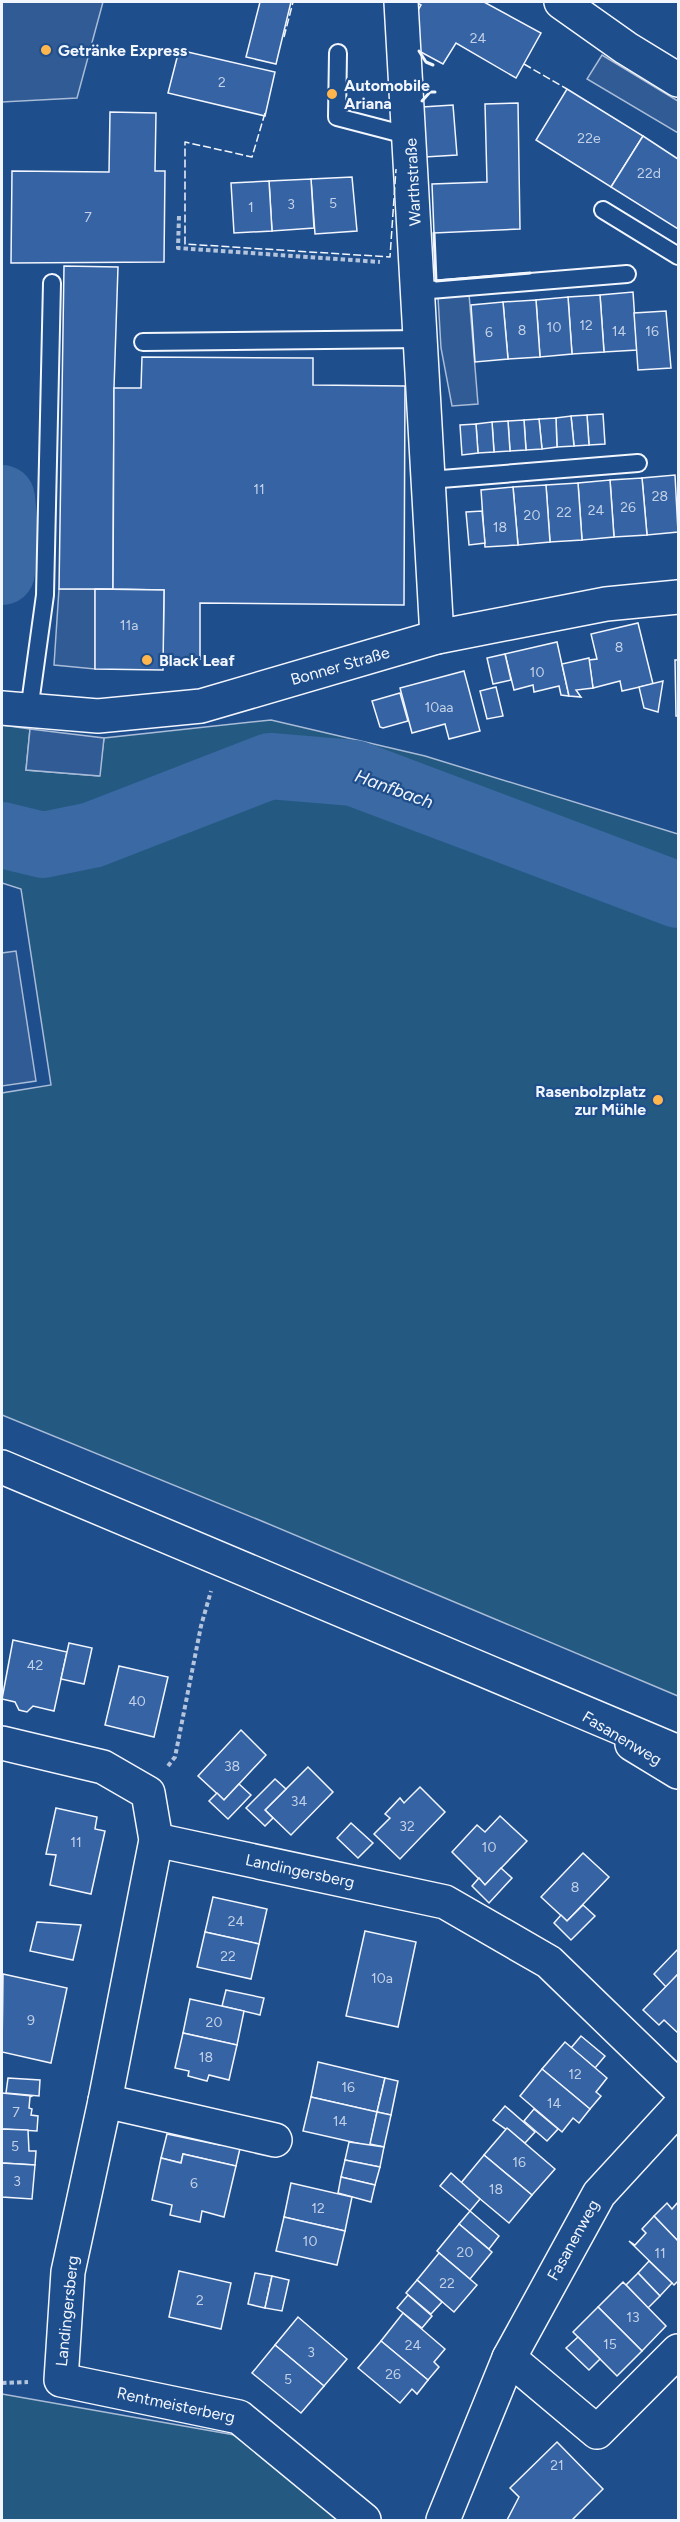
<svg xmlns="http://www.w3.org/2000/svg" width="680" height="2522" font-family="Figtree,sans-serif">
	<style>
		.green { fill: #245a82; stroke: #a8bbd7; stroke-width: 1.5 }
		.parking { fill: #305b95; stroke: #a8bbd7; stroke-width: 1.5 }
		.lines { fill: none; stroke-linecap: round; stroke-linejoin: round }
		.river { stroke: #3b69a3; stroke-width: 66 }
		.building { fill: #3563a3; stroke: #f2f6ff; stroke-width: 1.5 }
		.service-casing { stroke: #f2f6ff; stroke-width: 20 }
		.minor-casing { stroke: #f2f6ff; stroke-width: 36 }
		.secondary-casing { stroke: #f2f6ff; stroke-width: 36 }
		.path { stroke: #b3c4dc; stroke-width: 4; stroke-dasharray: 4.5 3; stroke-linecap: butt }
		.service { stroke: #1f4e8c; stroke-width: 16 }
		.minor { stroke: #1f4e8c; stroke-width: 33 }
		.secondary { stroke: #1f4e8c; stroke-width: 33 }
		.fence { stroke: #f2f6ff; stroke-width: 1.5; stroke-dasharray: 8 3; stroke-linecap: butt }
		.wall { stroke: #f2f6ff; stroke-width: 3 }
		.poi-dot { fill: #ffb74d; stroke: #1f4e8c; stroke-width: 2 }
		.labels { text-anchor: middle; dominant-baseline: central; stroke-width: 4.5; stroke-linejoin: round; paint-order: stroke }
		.number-label { font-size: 14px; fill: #c3d1e8 }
		.poi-label { font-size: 16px; font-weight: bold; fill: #f2f6ff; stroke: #1f4e8c; text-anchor: start }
		.street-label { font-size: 16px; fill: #f2f6ff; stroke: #1f4e8c }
		.water-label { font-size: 18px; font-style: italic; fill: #f2f6ff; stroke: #1f4e8c }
	</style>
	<rect width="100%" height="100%" fill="#1f4e8c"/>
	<g class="green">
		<path d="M271 720 425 756 678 834V1696L264 1522 2 1415V1093L51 1085 21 889 2 883V725L30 729 26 770 99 776 104 738Z"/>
		<path d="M2 2394 246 2437 343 2520H2Z"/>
	</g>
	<g class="parking">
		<path d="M2 2H103L77 98 2 102Z"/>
		<path d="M602 55 678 101V133L587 79Z"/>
		<path d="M469 294 478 404 452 406 441 348 438 297Z"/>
		<path d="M59 589H95V669L54 665Z"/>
		<path d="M30 729 104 738 100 776 26 770Z"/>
		<path d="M16 951 36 1081 2 1086V953Z"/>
	</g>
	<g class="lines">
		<g class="river">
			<path d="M2 498 5 529 2 572"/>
			<path d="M2 835 43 845 92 835 270 766 354 773 678 895"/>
		</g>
	</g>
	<g class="building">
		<path d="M260 2H291L276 64 246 57Z"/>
		<path d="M416 2H484L541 33 516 78 456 43 443 64 419 51 414 17 421 5Z"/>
		<path d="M179 50 275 72 265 116 168 93Z"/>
		<path d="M567 89 643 136 611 187 536 140Z"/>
		<path d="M518 103 520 229 434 233 432 184 487 182 485 104Z"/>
		<path d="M453 105 457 155 425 157 422 107Z"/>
		<path d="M110 112 156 113 155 171H165L164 262 11 263 12 171 109 172Z"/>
		<path d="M643 136 678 159V229L611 187Z"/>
		<path d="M352 177 357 231 315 234 311 179Z"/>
		<path d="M311 179 314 228 272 231 269 181Z"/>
		<path d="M269 181 272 231 234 233 231 183Z"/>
		<path d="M64 266 118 267 114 388 113 589H59Z"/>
		<path d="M633 292 637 350 604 352 600 295Z"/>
		<path d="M600 295 604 352 572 354 568 297Z"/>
		<path d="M568 297 572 354 540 357 536 300Z"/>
		<path d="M536 300 540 357 508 359 503 302Z"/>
		<path d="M503 302 508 359 475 362 471 305Z"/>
		<path d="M666 311 671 368 638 370 634 313Z"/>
		<path d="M142 357 313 358V385L405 386 404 605 200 603V659H163L164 590 113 589 114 388H141Z"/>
		<path d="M603 414 605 444 589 445 587 415Z"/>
		<path d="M587 415 589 445 574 446 571 416Z"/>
		<path d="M571 416 574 446 557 447 556 418Z"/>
		<path d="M556 418 557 447 542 449 539 419Z"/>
		<path d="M539 419 542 449 526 450 524 420Z"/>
		<path d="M524 420 526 450 510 451 508 421Z"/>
		<path d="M508 421 510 451 494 452 492 422Z"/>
		<path d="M492 422 494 452 478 453 476 424Z"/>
		<path d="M476 424 478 453 462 455 460 425Z"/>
		<path d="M675 475 678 532 647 535 642 478Z"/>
		<path d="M642 478 647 535 614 537 610 480Z"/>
		<path d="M610 480 614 537 582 540 578 483Z"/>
		<path d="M578 483 582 540 550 542 546 485Z"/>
		<path d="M546 485 550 542 518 545 513 487Z"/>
		<path d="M513 487 518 545 485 547 481 490Z"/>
		<path d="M482 511 485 543 469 545 466 512Z"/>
		<path d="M95 589 164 590 163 670 95 669Z"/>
		<path d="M638 623 653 684 622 691 620 681 593 688 589 660 597 659 591 634Z"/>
		<path d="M557 642 569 696 561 695 559 686 534 692 533 685 514 690 505 654Z"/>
		<path d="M505 654 511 680 493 684 487 658Z"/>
		<path d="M589 658 593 688 576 690 581 697 569 696 562 664Z"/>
		<path d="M675 660H678V716H676Z"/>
		<path d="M464 671 480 731 449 739 445 724 412 733 400 688Z"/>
		<path d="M663 681 658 712 644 708 639 687Z"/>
		<path d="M496 687 503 716 487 719 480 691Z"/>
		<path d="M400 693 408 721 383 728 380 727 372 701Z"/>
		<path d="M13 1640 67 1652 54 1711 33 1706 27 1712 19 1710 15 1702 2 1699Z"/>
		<path d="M69 1643 92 1648 84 1684 61 1679Z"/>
		<path d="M119 1666 168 1677 154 1737 105 1725Z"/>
		<path d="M241 1730 266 1755 224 1800 198 1776Z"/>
		<path d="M308 1767 333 1792 291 1835 265 1810Z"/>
		<path d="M275 1779 286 1789 265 1810 273 1818 265 1826 246 1808Z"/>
		<path d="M239 1784 251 1795 228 1819 209 1801 217 1793 224 1800Z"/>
		<path d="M420 1787 445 1812 400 1859 374 1834 390 1818 385 1814 400 1798 404 1803Z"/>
		<path d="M56 1808 97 1817 95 1829 105 1831 91 1894 50 1885 56 1855 46 1854Z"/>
		<path d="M500 1816 527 1841 485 1885 452 1852 477 1825 485 1832Z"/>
		<path d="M351 1823 373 1843 358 1858 337 1838Z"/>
		<path d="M583 1853 609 1877 567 1921 541 1897Z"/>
		<path d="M501 1868 512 1878 489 1903 472 1886 479 1878 485 1885Z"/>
		<path d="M213 1897 267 1909 259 1944 205 1932Z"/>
		<path d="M583 1905 595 1916 571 1940 554 1923 561 1915 567 1921Z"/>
		<path d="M37 1922 81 1925 73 1960 30 1951Z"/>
		<path d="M365 1931 416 1942 398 2027 346 2016Z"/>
		<path d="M205 1932 259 1944 251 1979 197 1967Z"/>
		<path d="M678 1949V1974L666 1987 654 1974Z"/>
		<path d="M3 1974 67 1988 51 2063 2 2052Z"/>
		<path d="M678 1974V2033L664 2020 659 2025 643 2010Z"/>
		<path d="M226 1990 264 1998 260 2015 222 2006Z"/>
		<path d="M190 1999 244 2011 237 2045 183 2033Z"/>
		<path d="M183 2033 237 2045 229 2080 209 2075 207 2081 188 2076 189 2071 175 2068Z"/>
		<path d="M581 2036 605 2056 595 2068 571 2048Z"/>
		<path d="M565 2042 607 2078 596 2092 601 2096 590 2109 542 2069Z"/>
		<path d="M318 2062 385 2078 377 2112 311 2097Z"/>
		<path d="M542 2069 590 2109 579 2123 573 2118 562 2132 520 2096Z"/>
		<path d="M8 2078 40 2080 39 2096 6 2093Z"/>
		<path d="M385 2078 398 2081 391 2115 377 2112Z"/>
		<path d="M2 2093 32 2096 30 2097 29 2108 32 2109 31 2115 38 2116 37 2131 2 2129Z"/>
		<path d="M311 2097 377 2112 370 2146 303 2131Z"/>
		<path d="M505 2106 535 2132 525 2143 493 2120Z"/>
		<path d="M534 2109 558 2129 547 2141 524 2121Z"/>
		<path d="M377 2112 391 2115 384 2147 370 2144Z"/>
		<path d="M507 2128 555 2169 532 2195 484 2155Z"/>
		<path d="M2 2129 28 2130 29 2151H36L35 2165 2 2163Z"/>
		<path d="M167 2134 220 2145 221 2140 241 2144 236 2166 183 2154 181 2163 161 2158Z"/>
		<path d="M349 2142 384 2147 380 2167 345 2160Z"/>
		<path d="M183 2154 236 2166 224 2217 202 2211 200 2222 170 2215 172 2205 152 2200 161 2158 181 2163Z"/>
		<path d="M484 2155 532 2195 509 2223 461 2183Z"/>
		<path d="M345 2160 380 2167 375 2185 341 2177Z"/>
		<path d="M2 2163 35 2165 32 2199 2 2197Z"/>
		<path d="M451 2173 480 2199 470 2211 440 2186Z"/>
		<path d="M341 2177 375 2185 371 2202 338 2193Z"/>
		<path d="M291 2183 352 2197 345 2231 284 2217Z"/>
		<path d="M678 2202V2241L654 2216 667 2203 672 2209Z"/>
		<path d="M470 2211 499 2236 489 2249 459 2224Z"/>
		<path d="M654 2216 678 2241V2281L674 2285 629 2241 635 2245 646 2233 642 2229Z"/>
		<path d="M284 2217 345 2231 337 2265 276 2251Z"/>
		<path d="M459 2224 492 2252 470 2279 437 2251Z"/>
		<path d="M439 2253 477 2285 454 2312 417 2280Z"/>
		<path d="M649 2261 672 2283 660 2296 638 2273Z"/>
		<path d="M179 2271 231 2283 221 2329 169 2317Z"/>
		<path d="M255 2273 272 2276 265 2308 248 2304Z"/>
		<path d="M638 2273 660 2296 648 2308 626 2285Z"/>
		<path d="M272 2276 289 2280 282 2311 265 2308Z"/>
		<path d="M417 2280 442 2302 431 2314 406 2293Z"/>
		<path d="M623 2282 666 2326 642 2351 598 2307Z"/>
		<path d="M408 2295 432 2316 422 2328 397 2308Z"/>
		<path d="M598 2307 642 2351 617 2376 573 2332Z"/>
		<path d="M403 2313 445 2349 434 2362 439 2367 428 2380 381 2341Z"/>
		<path d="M298 2317 347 2359 324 2386 275 2345Z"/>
		<path d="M578 2337 600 2359 589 2370 566 2348Z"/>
		<path d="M381 2341 428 2380 417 2394 412 2389 400 2403 358 2368Z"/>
		<path d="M275 2345 324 2386 301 2413 252 2373Z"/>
		<path d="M557 2442 603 2489 572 2520H507L519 2497 510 2488Z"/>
	</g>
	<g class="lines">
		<defs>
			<g id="service">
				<path d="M338 53 337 117 410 136"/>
				<path d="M603 210 678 256"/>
				<path d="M418 291 627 274"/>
				<path d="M143 342 422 339"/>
				<path d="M429 480 638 463"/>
				<path d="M29 711 45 595 52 283"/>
			</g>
			<g id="minor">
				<path d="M401 2 437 637"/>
				<path d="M2 708 98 716 201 706 437 637 606 604 678 597"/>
				<path d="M2 1743 103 1767 148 1793 156 1840 105 2101 68 2272 61 2380 239 2417 364 2520"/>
				<path d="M632 1744 678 1772"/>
				<path d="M156 1840 445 1902 549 1962 678 2087"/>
				<path d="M105 2101 275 2140"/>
				<path d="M509 2358 597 2432 678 2351"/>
				<path d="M443 2520 509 2358 599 2194 678 2108"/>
			</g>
			<g id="secondary">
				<path d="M561 2 626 48 678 80"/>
				<path d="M2 1467 678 1752"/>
			</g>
		</defs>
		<use href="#service" class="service-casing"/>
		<use href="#minor" class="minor-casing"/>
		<use href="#secondary" class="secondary-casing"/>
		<g class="path">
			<path d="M179 216 178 248 380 262"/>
			<path d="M168 1766 175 1757 201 1626 211 1591"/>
			<path d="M2 2383 28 2382"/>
		</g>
		<use href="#service" class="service"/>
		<use href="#minor" class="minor"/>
		<use href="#secondary" class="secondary"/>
		<g class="fence">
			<path d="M284 37 293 2"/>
			<path d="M524 64 567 89"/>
			<path d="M265 113 252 157 185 142V244L390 257 396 169"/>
		</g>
		<g class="wall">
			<path d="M419 51 426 62 433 65"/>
			<path d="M422 101 430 92H435"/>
			<path d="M434 233 436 281 530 273"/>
		</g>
	</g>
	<g class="poi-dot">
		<circle cx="46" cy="50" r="6"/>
		<circle cx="332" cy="94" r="6"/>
		<circle cx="147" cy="660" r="6"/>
		<circle cx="658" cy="1100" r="6"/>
	</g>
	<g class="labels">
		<g class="number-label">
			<text x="478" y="38">24</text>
			<text x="222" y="82">2</text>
			<text x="589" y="138">22e</text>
			<text x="649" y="173">22d</text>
			<text x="333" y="203">5</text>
			<text x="291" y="204">3</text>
			<text x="251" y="207">1</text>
			<text x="88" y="217">7</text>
			<text x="586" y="325">12</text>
			<text x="554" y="327">10</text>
			<text x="522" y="330">8</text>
			<text x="619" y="331">14</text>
			<text x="652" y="331">16</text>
			<text x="489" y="332">6</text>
			<text x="259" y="489">11</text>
			<text x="660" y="496">28</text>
			<text x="628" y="507">26</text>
			<text x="596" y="510">24</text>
			<text x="564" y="512">22</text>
			<text x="532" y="515">20</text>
			<text x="500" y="527">18</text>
			<text x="129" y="625">11a</text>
			<text x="619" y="647">8</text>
			<text x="537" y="672">10</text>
			<text x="439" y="707">10aa</text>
			<text x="35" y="1665">42</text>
			<text x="137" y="1701">40</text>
			<text x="232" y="1766">38</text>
			<text x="299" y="1801">34</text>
			<text x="407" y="1826">32</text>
			<text x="76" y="1842">11</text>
			<text x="489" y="1847">10</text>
			<text x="575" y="1887">8</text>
			<text x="236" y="1921">24</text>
			<text x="228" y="1956">22</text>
			<text x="382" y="1978">10a</text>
			<text x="31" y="2020">9</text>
			<text x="214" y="2022">20</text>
			<text x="206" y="2057">18</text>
			<text x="575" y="2074">12</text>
			<text x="348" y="2087">16</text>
			<text x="554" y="2103">14</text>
			<text x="16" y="2112">7</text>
			<text x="340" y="2121">14</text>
			<text x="15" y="2146">5</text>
			<text x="519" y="2162">16</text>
			<text x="17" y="2181">3</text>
			<text x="194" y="2183">6</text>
			<text x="496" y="2189">18</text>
			<text x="318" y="2208">12</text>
			<text x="310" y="2241">10</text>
			<text x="465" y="2252">20</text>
			<text x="660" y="2253">11</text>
			<text x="447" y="2283">22</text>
			<text x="200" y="2300">2</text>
			<text x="633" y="2317">13</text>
			<text x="610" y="2344">15</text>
			<text x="413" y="2345">24</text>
			<text x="311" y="2352">3</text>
			<text x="393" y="2374">26</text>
			<text x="288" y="2379">5</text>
			<text x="557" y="2465">21</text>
		</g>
		<g class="poi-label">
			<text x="58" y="50">Getränke Express</text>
			<text x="344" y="85">Automobile<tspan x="344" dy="18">Ariana</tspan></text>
			<text x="159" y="660">Black Leaf</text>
			<text x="646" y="1091" text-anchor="end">Rasenbolzplatz<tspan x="646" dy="18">zur Mühle</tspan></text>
		</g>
		<g class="street-label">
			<text transform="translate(413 182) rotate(-93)">Warthstraße</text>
			<text transform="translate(340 666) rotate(-16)">Bonner Straße</text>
			<text transform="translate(622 1738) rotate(31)">Fasanenweg</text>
			<text transform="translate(300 1871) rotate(12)">Landingersberg</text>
			<text transform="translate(573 2240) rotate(-61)">Fasanenweg</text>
			<text transform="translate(67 2311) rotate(-84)">Landingersberg</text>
			<text transform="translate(176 2405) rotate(12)">Rentmeisterberg</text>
		</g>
		<g class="water-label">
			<text transform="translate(394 789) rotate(20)">Hanfbach</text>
		</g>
	</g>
	<rect width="680" height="2522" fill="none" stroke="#f2f6ff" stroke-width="6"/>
</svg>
